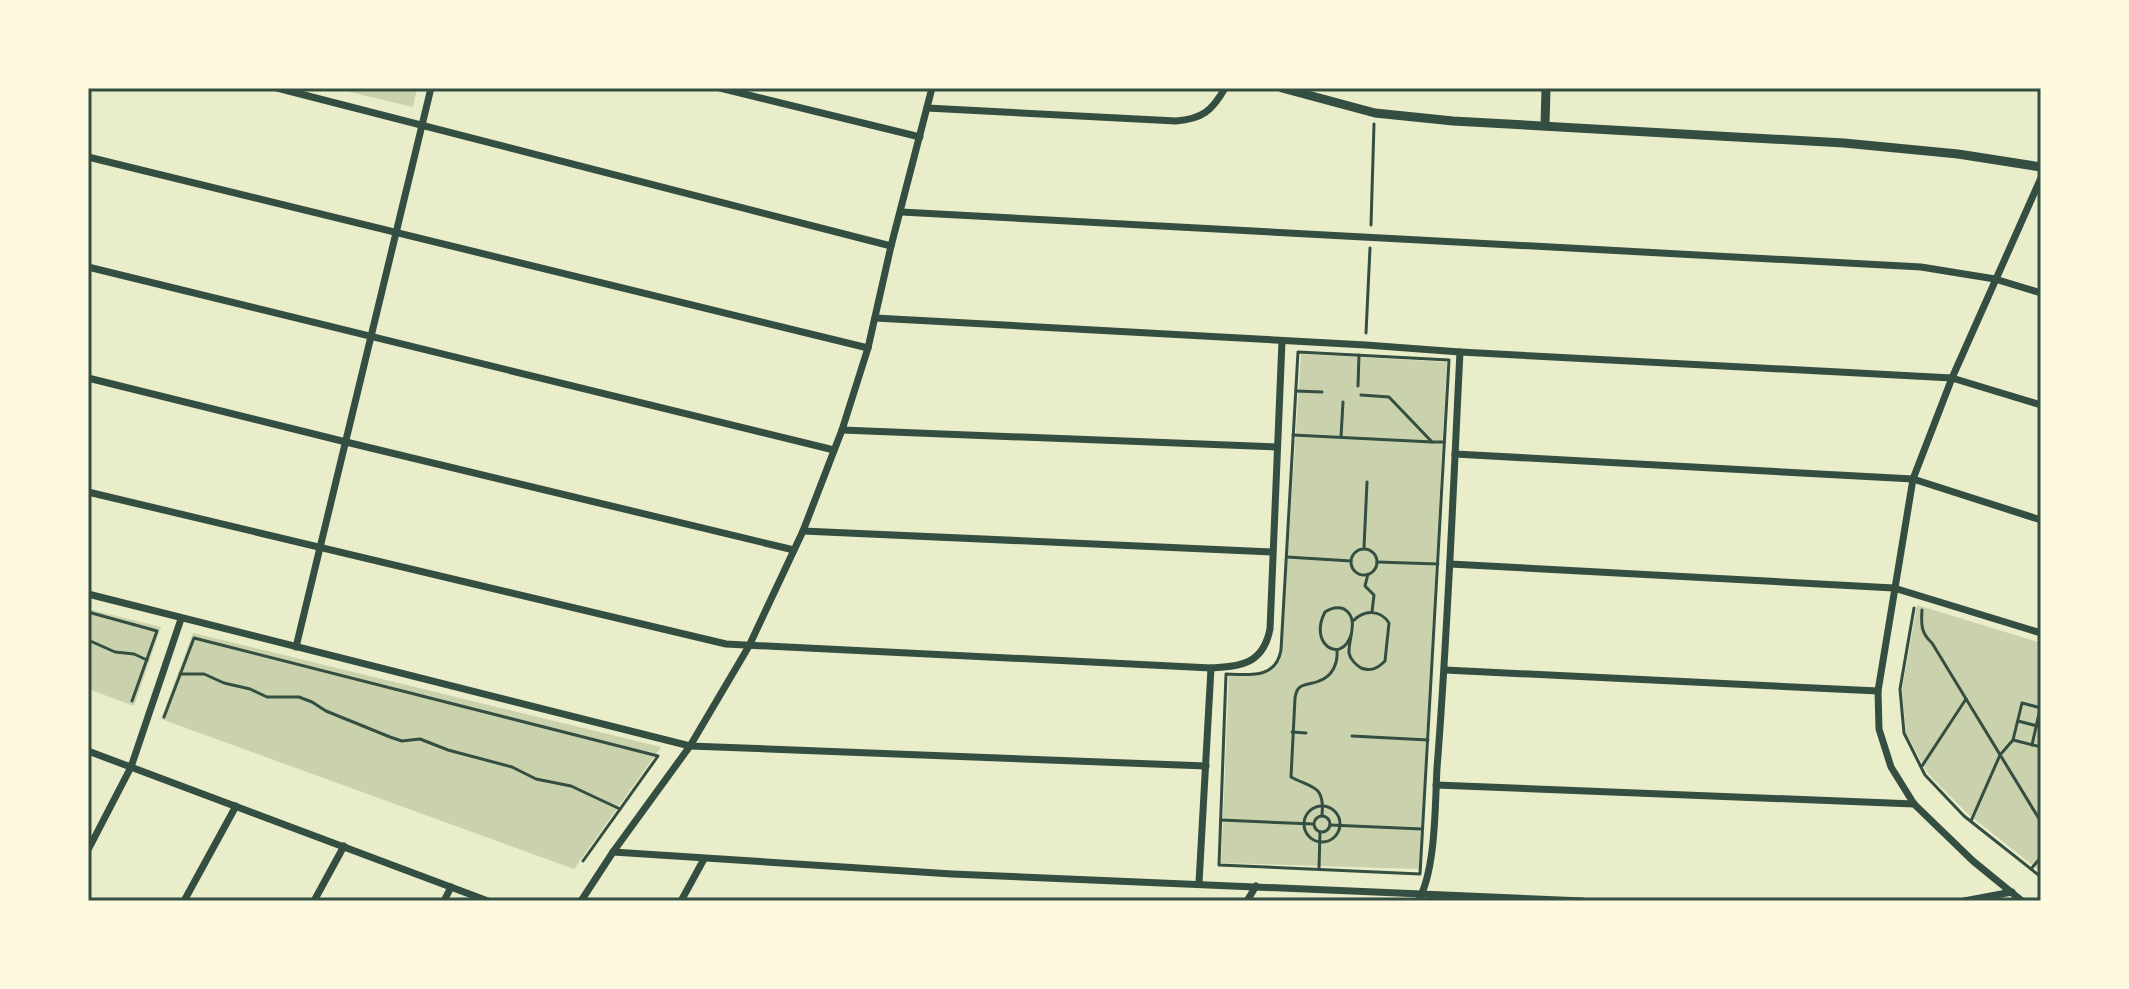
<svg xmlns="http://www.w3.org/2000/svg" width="2129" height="989" font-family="'Roboto Condensed',sans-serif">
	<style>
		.green { fill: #cad2ad }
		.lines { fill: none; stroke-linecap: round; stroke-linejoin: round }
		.path { stroke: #344e41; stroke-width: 3 }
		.minor { stroke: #344e41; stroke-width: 7 }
		.tertiary { stroke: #344e41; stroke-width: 9 }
		.neatline { fill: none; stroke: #344e41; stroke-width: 3 }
	</style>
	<rect width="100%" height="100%" fill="#e9edc9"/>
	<g class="green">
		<path d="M333 88H417L413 107Z"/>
		<path d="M1301 354 1447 362 1419 869 1221 863 1229 673H1259L1271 669 1279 656 1282 642Z"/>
		<path d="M1917 605 2041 643V872L1968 814 1928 774 1906 733 1902 689Z"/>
		<path d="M88 609 161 627 134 706 88 689Z"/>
		<path d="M193 633 661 747 574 869 161 719Z"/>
	</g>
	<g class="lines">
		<g class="path">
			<path d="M1371 225 1374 124"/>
			<path d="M1366 333 1370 248"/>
			<path d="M1298 352 1449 360 1420 874 1219 865 1226 674C1250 675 1276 679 1281 650Z"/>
			<path d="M1358 386 1359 355"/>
			<path d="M1296 391 1322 392"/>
			<path d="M1361 395 1389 397 1432 442H1444"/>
			<path d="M1293 435 1432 442"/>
			<path d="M1341 437 1343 402"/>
			<path d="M1364 548 1367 482"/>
			<circle cx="1364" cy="562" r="13"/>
			<path d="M1287 557 1351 561"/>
			<path d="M1377 562 1438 564"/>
			<path d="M1368 574 1365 586 1374 595 1372 612"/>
			<path d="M1914 608 1900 689 1904 733 1925 775 1964 816 2041 877"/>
			<path d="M1922 610C1921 625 1921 633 1932 643L2041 822"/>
			<path d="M88 612 157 631 132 701"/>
			<path d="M1351 635C1341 665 1308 644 1325 612 1331 608 1337 606 1344 609 1360 618 1348 639 1349 653 1350 659 1356 665 1361 668 1371 672 1378 668 1385 661L1389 623C1380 609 1364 610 1353 621"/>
			<path d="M88 640 115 652 134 654 147 660"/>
			<path d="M180 674H204L224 683 250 689 267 697H299L312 702 326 711 390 737 402 741 420 739 448 750 512 767 536 779 571 786 620 809"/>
			<path d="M2041 708 2022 703 2013 740 2041 747"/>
			<path d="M164 717 194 638 658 756 583 861"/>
			<path d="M2018 721 2041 727"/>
			<path d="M1292 732 1306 733"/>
			<path d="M1352 736 1428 740"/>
			<path d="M2032 745 2040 709"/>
			<path d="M1922 766 1966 699"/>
			<circle cx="1322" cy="824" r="18"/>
			<path d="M1322 815C1325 784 1311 788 1291 777L1295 698C1296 693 1296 690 1300 687 1306 683 1313 684 1319 681 1333 676 1338 663 1337 650"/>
			<circle cx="1322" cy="824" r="8"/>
			<path d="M1221 820 1313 824"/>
			<path d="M1971 821 2000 755 2013 740"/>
			<path d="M1330 825 1422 829"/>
			<path d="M1319 868 1320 832"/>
			<path d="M2031 869 2041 857"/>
		</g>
		<g class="minor">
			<path d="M277 88 891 246"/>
			<path d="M720 88 920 137"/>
			<path d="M927 108 1176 121C1202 119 1212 111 1225 88"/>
			<path d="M88 157 868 348"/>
			<path d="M901 212 1921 267 1995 279 2041 293"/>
			<path d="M88 267 834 450"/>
			<path d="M875 318 1366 345 1460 352 1952 378 2041 405"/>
			<path d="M88 378 346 442 794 550"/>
			<path d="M842 430 1276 447"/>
			<path d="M1455 454 1913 479 2041 520"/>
			<path d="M88 492 726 644 1211 668C1242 666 1263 664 1270 629L1282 341"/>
			<path d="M803 531 1272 552"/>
			<path d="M1450 564 1894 588 2041 633"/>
			<path d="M88 594 690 746 1206 766"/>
			<path d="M296 647 431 88"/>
			<path d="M1445 670 1878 691"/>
			<path d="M88 751 488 901"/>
			<path d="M1436 785 1914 804"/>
			<path d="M88 850 131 767 181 619"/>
			<path d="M613 852 952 874 1583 901"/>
			<path d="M1199 883 1211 668"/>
			<path d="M184 901 236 806"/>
			<path d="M314 901 344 846"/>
			<path d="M444 901 451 887"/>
			<path d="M581 901 613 852 690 746 749 646 803 531 842 430 868 348 891 246 932 88"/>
			<path d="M681 901 704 859"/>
			<path d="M1247 901 1256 886"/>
			<path d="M1418 901C1436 871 1435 804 1437 768 1448 630 1453 491 1460 352"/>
			<path d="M1964 901 2012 892"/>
			<path d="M2022 901 1973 861 1914 804 1891 767 1879 729 1878 691 1913 479 1952 378 2041 178"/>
		</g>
		<g class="tertiary">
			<path d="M1282 88 1375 113 1453 121 1844 143 1958 154 2041 167"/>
			<path d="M1545 125 1546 88"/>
		</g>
	</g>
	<rect width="2129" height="989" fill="none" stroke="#fefae0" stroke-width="180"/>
	<rect x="90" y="90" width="1949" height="809" class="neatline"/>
</svg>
